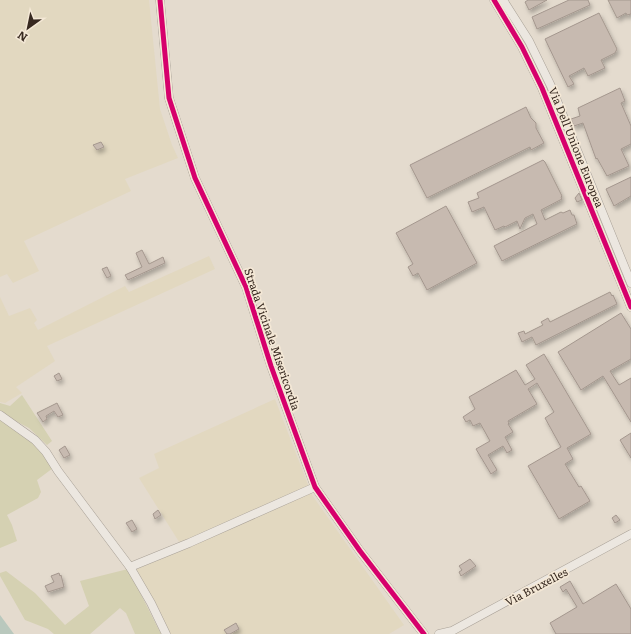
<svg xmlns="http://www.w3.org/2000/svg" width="631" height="634" font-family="Literata,serif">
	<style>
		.farmland { fill: #e2d8c0 }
		.green { fill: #d5d1b2 }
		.water { fill: #b9c8bd }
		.building { fill: #c7bab0; stroke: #a4978e; filter: url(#shadow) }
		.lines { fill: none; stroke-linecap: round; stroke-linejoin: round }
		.minor-casing { stroke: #a9a197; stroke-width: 9 }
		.minor { stroke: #ece7e0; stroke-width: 8 }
		.cycleway-casing { stroke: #f4e8d6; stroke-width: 8 }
		.cycleway { stroke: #d6006c; stroke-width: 5 }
		.labels { text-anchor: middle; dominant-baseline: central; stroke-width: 3.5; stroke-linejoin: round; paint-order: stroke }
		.street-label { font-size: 11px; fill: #372920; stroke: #f4e8d6 }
	</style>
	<defs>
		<filter id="shadow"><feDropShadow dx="2" dy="3.5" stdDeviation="2" flood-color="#0004"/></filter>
	</defs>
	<rect width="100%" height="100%" fill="#e4dbce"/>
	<g class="farmland">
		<path d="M0 0H149L160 109 172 145 178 158 125 179 131 191 24 241 39 271 13 283 7 274 0 277Z"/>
		<path d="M209 256 215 269 47 346 55 361 16 387 22 393 5 403 0 402V297L9 316 30 308 37 320 34 323 38 330 125 286 129 292Z"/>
		<path d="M275 399 312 495 404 625 389 634H170L136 568 181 545 139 478 159 468 154 454Z"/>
	</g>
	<g class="green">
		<path d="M22 395 52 441 47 445 29 428 0 413V403L10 406Z"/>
		<path d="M0 418 36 444 53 468 37 480 41 492 38 498 7 515 12 525 17 541 0 548Z"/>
		<path d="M128 569 161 634H135L126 613 120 608 90 634H54L48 629 25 620 0 576V573L6 571 35 593 65 625 89 606 80 581Z"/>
	</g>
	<path class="water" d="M0 615 14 634H0Z"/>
	<g class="building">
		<path d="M528 0H547L529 10 525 2Z"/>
		<path d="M569 0H588L590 5 537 29 532 17Z"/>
		<path d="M608 0H631V14L627 15 626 13 617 18Z"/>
		<path d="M599 13 617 49 615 53 601 60 605 68 588 76 584 68 569 76 574 84 568 87 545 39Z"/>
		<path d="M620 88 625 101 621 103 631 126V144L621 149 629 166 607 176 597 158 596 159 583 123 574 126 571 119 580 116 578 108Z"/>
		<path d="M526 107 531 118 536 123V128L544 143 531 150 530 147 427 198 410 165Z"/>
		<path d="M101 142 104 147 97 150 93 145Z"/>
		<path d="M543 160 545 162 562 196 561 197 562 199 541 210 545 220 561 212 563 213 570 210 572 215H574L577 224 502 261 494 246 537 224 533 214 525 218 520 229 517 221 505 227 504 226 495 230 484 207 472 212 468 202 479 198 477 193Z"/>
		<path d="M631 177V196L614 206 606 189Z"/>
		<path d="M579 193 582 200 577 202 575 198Z"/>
		<path d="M446 206 477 263 427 290 418 273 413 276 408 267 413 264 396 233Z"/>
		<path d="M142 250 149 264 163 257 165 263 128 280 125 275 142 267 136 253Z"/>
		<path d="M107 267 111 276 107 278 102 269Z"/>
		<path d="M610 292 612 296 613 295 617 304 538 344 536 345 532 337 522 342 518 333 524 331 525 334 543 325 541 322 548 318 550 322Z"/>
		<path d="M621 313 631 329V359L610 371 619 385 631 378V422L603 376 581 390 558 352Z"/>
		<path d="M544 354 591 434 567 448 573 459 565 464 579 487 581 486 590 501 559 519 528 466 561 447 545 418 554 412 537 383 528 389 537 404 508 421 509 423 508 424 513 432 505 437 512 450 507 453 503 446 488 455 497 470 491 474 476 449 490 441 480 423 473 426 470 420 466 422 463 417 475 409 469 397 516 370 525 385 535 379 526 365Z"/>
		<path d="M59 373 62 379 57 381 54 376Z"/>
		<path d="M57 403 63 415 58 417 54 411 46 416 47 419 43 422 37 413Z"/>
		<path d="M631 433V458L620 440Z"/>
		<path d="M65 446 70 455 64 458 59 450Z"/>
		<path d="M158 510 161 515 155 519 153 514Z"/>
		<path d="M616 515 620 520 615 523 612 518Z"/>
		<path d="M132 520 137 529 132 532 126 523Z"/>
		<path d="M470 559 476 566 461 576 459 572 462 570 459 566Z"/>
		<path d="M59 573 60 576 61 575 64 587 48 592 45 586 54 582 51 576Z"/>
		<path d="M570 581 583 604 616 584 631 609V634H556L550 623 577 607 566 589 563 592 560 587Z"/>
		<path d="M236 623 239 629 230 634H227L224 630Z"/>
	</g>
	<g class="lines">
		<defs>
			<g id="minor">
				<path d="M160 0 169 98 195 178 246 287 271 366 315 487 360 551 424 634"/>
				<path d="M494 0 522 47 542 88 631 307"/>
				<path d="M503 0 529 41 551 86 631 283"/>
				<path d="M0 415 35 440 46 452 58 471 130 567 151 603 166 634"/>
				<path d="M130 567 189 543 315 487"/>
				<path d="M439 634 452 631 631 534"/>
			</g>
		</defs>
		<use href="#minor" class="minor-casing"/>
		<use href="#minor" class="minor"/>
		<defs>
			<g id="cycleway">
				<path d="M160 0 169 98 195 178 246 287 271 366 315 487 360 551 424 634"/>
				<path d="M494 0 522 47 542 88 631 307"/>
			</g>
		</defs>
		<use href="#cycleway" class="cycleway-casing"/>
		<use href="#cycleway" class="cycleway"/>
	</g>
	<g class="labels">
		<g class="street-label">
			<text transform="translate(577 147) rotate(68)">Via Dell'Unione Europea</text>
			<text transform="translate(273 339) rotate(71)">Strada Vicinale Misericordia</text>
			<text transform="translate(536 586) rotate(-28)">Via Bruxelles</text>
		</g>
	</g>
	<g transform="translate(28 28) rotate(213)" stroke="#f4e8d6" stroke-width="3" paint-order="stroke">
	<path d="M0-3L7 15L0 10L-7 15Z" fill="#372920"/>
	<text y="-6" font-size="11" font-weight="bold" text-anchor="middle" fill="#372920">N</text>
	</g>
</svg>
